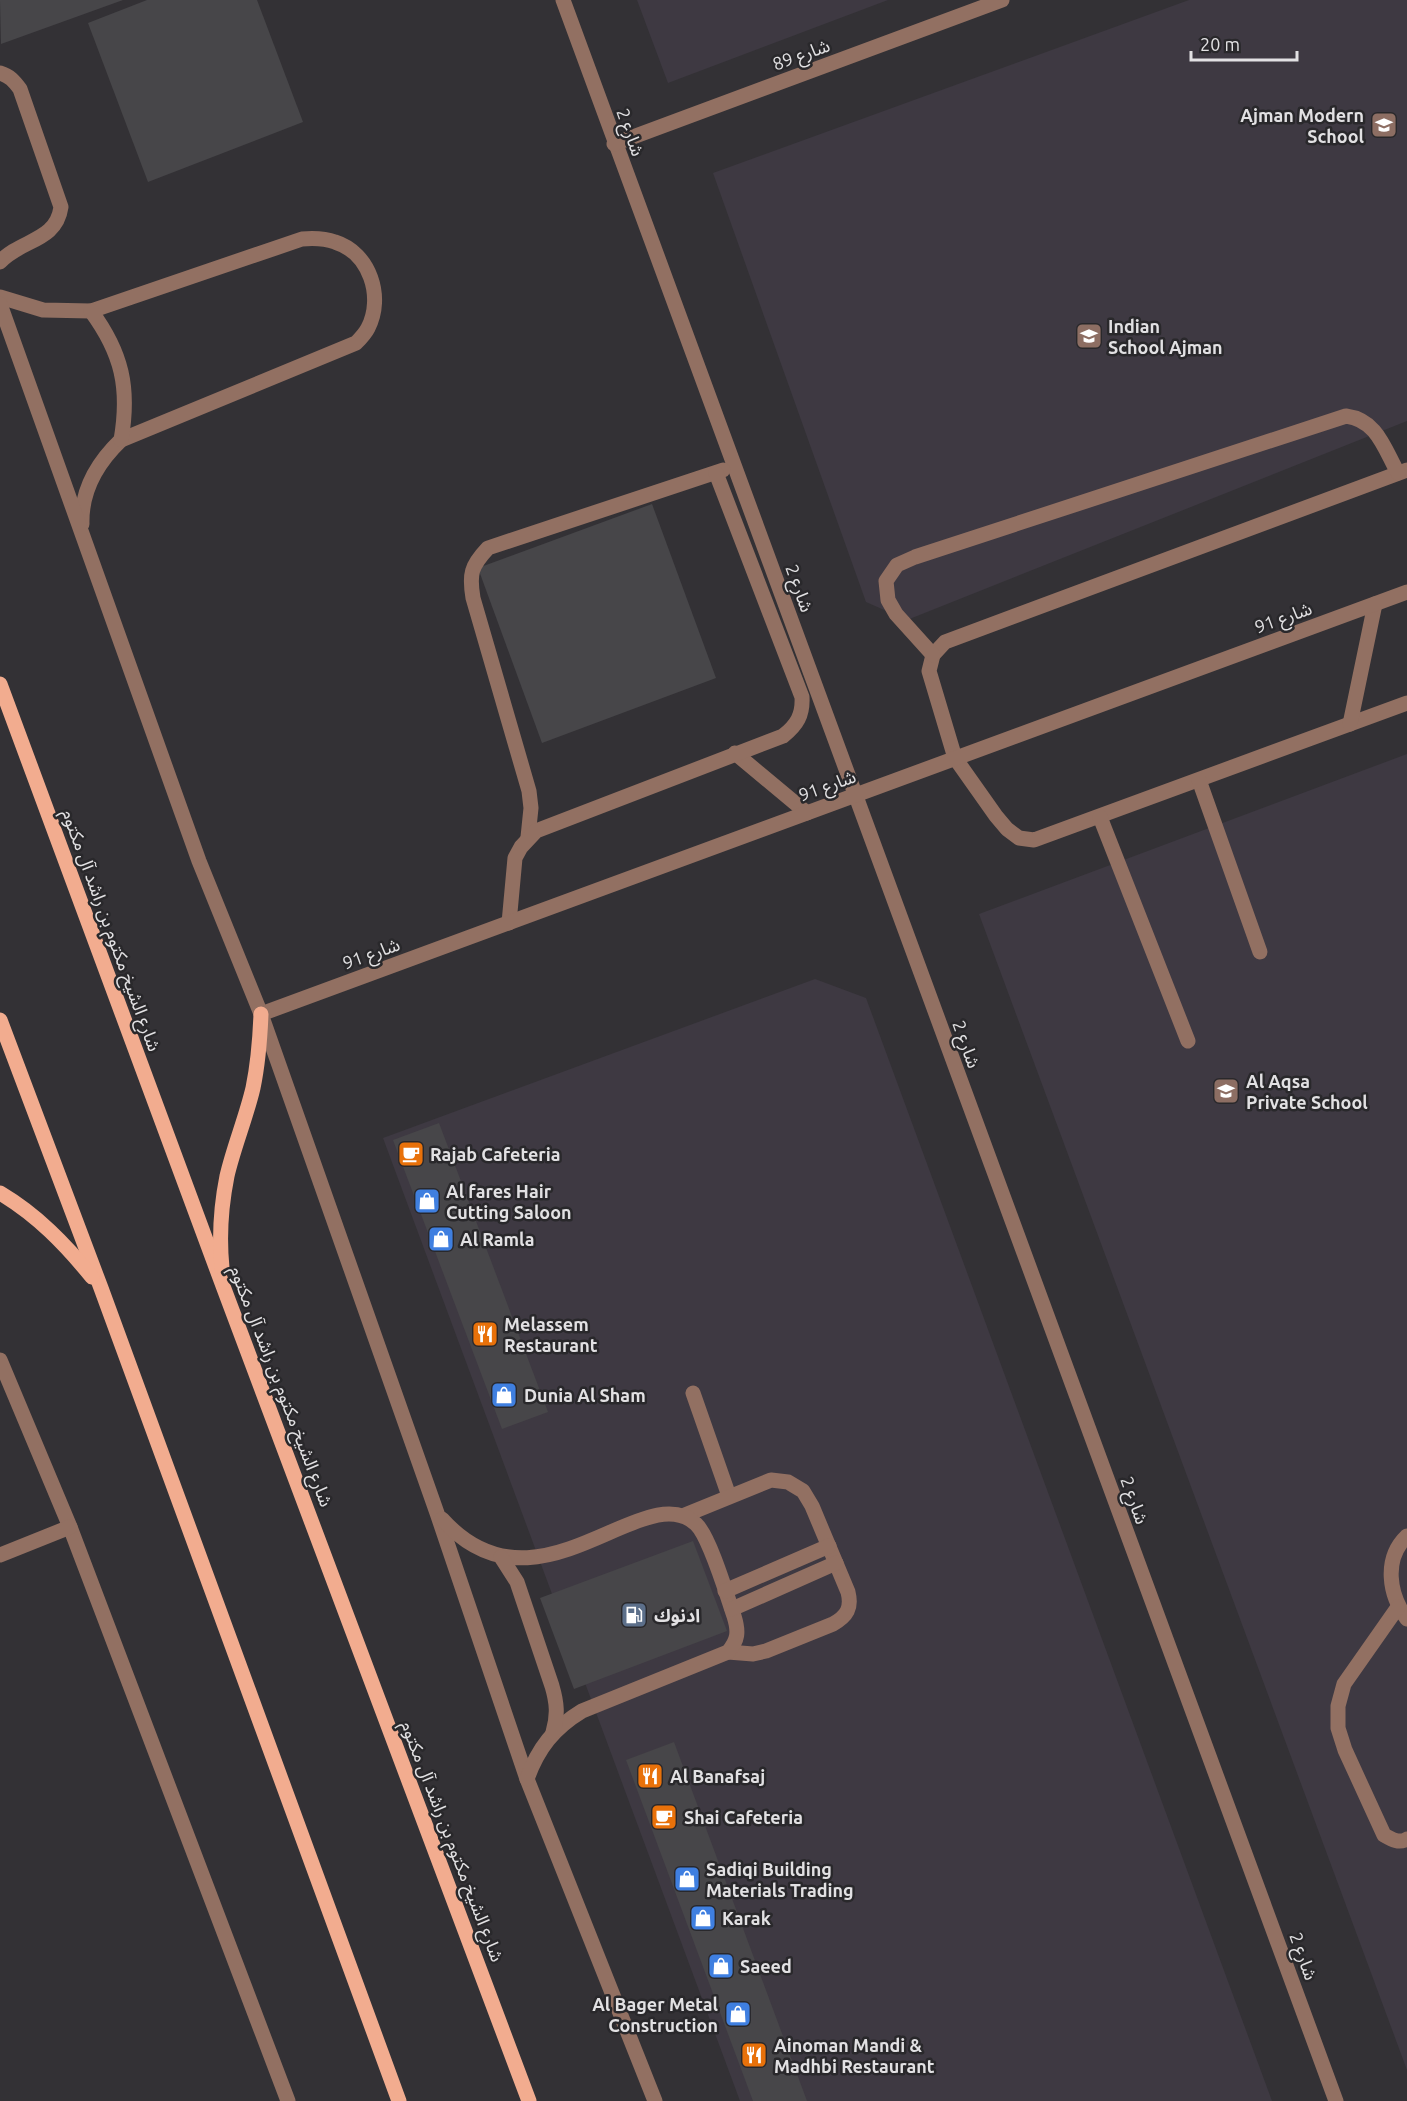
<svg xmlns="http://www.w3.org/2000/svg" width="1407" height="2101" font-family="Ubuntu,'Noto Sans Arabic',sans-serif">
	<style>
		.built { fill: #3e3942 }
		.building { fill: #474649 }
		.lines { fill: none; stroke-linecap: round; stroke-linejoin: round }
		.minor { stroke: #927062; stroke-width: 15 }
		.major { stroke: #f2ac8f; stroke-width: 15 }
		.labels { text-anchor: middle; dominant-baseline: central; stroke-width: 5; stroke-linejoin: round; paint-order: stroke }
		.street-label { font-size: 18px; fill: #e2e1e3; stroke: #29282b }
		.poi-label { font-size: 18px; font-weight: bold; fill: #e2e1e3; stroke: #29282b; text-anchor: start }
	</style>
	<rect width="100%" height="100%" fill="#333135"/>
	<g class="built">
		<path d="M637 0H888L668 83Z"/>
		<path d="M1189 0H1407V421L907 620 866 602 713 173Z"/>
		<path d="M1407 754V2070L979 914Z"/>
		<path d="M815 979 866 998 1272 2101H740L383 1138Z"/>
	</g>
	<g class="building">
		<path d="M0 0H123L1 44Z"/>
		<path d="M147 0H257L303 122 148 182 88 23Z"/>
		<path d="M652 504 716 678 542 743 478 568Z"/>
		<path d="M439 1123 548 1412 502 1429 393 1140Z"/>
		<path d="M693 1541 727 1631 574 1689 540 1598Z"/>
		<path d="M674 1742 807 2101H753L626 1760Z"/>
	</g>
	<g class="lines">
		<g class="minor">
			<path d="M563 0 1336 2101"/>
			<path d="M0 73C10 76 14 81 20 89L61 207C56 242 21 239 0 262"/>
			<path d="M614 144 1002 0"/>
			<path d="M0 297 43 310 91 311 302 239C314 238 324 238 335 242 370 253 384 297 368 328 365 334 360 339 356 343L121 440C97 463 81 490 82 524"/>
			<path d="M0 304 199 861 261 1014 437 1513 527 1779 655 2101"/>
			<path d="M91 311C122 353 130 388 121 440"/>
			<path d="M1407 470 945 642 933 655 929 671 955 758 996 816 1007 829 1019 838 1034 840 1407 703"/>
			<path d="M933 655 896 614 888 600 886 581 897 565 915 557 1346 416C1377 420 1384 448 1398 473"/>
			<path d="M1350 724 1375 604"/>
			<path d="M735 753 807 813"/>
			<path d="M1199 780 1260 952"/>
			<path d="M1100 817 1188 1041"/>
			<path d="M528 837 531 808 529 791 473 598C469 574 471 566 488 548L723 470"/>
			<path d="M509 923 515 858 521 847 536 831 783 736C797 725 803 715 802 697L716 473"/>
			<path d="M261 1014 1407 592"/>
			<path d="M0 1360 70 1527 288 2101"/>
			<path d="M693 1393 729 1496"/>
			<path d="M685 1515 771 1480 788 1482 803 1491 812 1506 848 1592C852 1608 847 1616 833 1624L766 1651 753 1654 728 1652"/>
			<path d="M442 1519C537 1625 644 1475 696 1524 710 1537 727 1596 734 1616 739 1632 738 1640 728 1652L582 1711C554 1728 538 1748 527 1779"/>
			<path d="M1407 1536C1383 1559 1389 1595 1407 1619"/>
			<path d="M0 1555 70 1527"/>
			<path d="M501 1557 517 1582 552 1686C557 1703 558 1715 553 1732"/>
			<path d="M725 1591 829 1546"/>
			<path d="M1398 1607 1344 1684 1338 1706V1728L1345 1750 1384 1835C1391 1839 1399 1844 1407 1839"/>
			<path d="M732 1609 836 1563"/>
		</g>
		<g class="major">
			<path d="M0 684 223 1286 529 2101"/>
			<path d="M0 1020 101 1288 399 2101"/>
			<path d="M0 1193C37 1215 65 1244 92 1277"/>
			<path d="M222 1268C219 1238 221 1206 227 1176 234 1146 246 1118 253 1088 258 1064 260 1039 261 1014"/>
		</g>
	</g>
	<defs>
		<symbol id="school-square" viewBox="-11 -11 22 22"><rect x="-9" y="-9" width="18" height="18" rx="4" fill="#8d6e63" stroke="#29282b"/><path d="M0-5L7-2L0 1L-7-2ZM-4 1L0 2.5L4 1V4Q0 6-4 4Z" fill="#fff"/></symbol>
		<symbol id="cafe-square" viewBox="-11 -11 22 22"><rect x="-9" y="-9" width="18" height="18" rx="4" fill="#e8710a" stroke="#29282b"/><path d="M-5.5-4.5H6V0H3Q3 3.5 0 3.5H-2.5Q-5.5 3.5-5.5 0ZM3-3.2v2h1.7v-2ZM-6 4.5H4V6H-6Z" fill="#fff"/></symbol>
		<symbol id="shop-square" viewBox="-11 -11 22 22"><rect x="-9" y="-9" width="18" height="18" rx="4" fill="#3f7fe0" stroke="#29282b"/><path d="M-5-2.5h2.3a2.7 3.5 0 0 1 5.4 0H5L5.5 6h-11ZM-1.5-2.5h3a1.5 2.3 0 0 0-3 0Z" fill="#fff"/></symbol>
		<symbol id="restaurant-square" viewBox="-11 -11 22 22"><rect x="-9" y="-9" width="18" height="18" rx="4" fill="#e8710a" stroke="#29282b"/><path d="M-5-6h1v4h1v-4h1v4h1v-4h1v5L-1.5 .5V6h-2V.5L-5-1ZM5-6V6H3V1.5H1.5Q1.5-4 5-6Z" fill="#fff"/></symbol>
		<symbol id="fuel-square" viewBox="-11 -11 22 22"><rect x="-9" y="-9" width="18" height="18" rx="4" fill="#5c6f8a" stroke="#29282b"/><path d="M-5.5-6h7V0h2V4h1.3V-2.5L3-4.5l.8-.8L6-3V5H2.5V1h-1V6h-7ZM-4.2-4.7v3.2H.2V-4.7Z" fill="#fff"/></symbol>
	</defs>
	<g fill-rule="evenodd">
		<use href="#school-square" x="1369" y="110" width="30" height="30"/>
		<use href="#school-square" x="1074" y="321" width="30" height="30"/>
		<use href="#school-square" x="1211" y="1076" width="30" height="30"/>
		<use href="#cafe-square" x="396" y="1139" width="30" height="30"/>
		<use href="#shop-square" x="412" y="1186" width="30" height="30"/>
		<use href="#shop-square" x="426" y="1224" width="30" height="30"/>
		<use href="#restaurant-square" x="470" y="1319" width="30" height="30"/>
		<use href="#shop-square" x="489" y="1380" width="30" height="30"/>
		<use href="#fuel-square" x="619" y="1600" width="30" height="30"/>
		<use href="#restaurant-square" x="635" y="1761" width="30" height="30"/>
		<use href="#cafe-square" x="649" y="1802" width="30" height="30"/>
		<use href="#shop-square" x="672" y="1864" width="30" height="30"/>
		<use href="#shop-square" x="688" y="1903" width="30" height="30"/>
		<use href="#shop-square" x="706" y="1951" width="30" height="30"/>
		<use href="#shop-square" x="723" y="1999" width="30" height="30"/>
		<use href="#restaurant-square" x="739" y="2040" width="30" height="30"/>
	</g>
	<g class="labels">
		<g class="street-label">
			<text transform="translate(801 54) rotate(-20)">شارع 89</text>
			<text transform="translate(631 132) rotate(70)">شارع 2</text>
			<text transform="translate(800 588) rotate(70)">شارع 2</text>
			<text transform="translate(1283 617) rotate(-20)">شارع 91</text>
			<text transform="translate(827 785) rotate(-20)">شارع 91</text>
			<text transform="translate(112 930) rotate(70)">شارع الشيخ مكتوم بن راشد آل مكتوم</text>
			<text transform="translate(371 953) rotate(-20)">شارع 91</text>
			<text transform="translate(967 1044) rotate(70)">شارع 2</text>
			<text transform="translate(282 1386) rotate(69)">شارع الشيخ مكتوم بن راشد آل مكتوم</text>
			<text transform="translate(1135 1500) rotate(70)">شارع 2</text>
			<text transform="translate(453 1841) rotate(69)">شارع الشيخ مكتوم بن راشد آل مكتوم</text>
			<text transform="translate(1304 1956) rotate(70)">شارع 2</text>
		</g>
		<g class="poi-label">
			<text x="1364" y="115" text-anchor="end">Ajman Modern<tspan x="1364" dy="21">School</tspan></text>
			<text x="1108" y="326">Indian<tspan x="1108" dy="21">School Ajman</tspan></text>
			<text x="1246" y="1081">Al Aqsa<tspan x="1246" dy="21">Private School</tspan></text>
			<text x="430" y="1154">Rajab Cafeteria</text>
			<text x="446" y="1191">Al fares Hair<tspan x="446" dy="21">Cutting Saloon</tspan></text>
			<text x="460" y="1239">Al Ramla</text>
			<text x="504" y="1324">Melassem<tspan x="504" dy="21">Restaurant</tspan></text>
			<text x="524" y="1395">Dunia Al Sham</text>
			<text x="654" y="1615">ادنوك</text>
			<text x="670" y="1776">Al Banafsaj</text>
			<text x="684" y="1817">Shai Cafeteria</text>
			<text x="706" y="1869">Sadiqi Building<tspan x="706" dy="21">Materials Trading</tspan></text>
			<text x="722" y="1918">Karak</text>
			<text x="740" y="1966">Saeed</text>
			<text x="718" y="2004" text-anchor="end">Al Bager Metal<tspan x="718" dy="21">Construction</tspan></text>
			<text x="774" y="2045">Ainoman Mandi &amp;<tspan x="774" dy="21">Madhbi Restaurant</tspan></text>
		</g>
	</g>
	<path d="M1191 51v9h106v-9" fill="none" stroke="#e2e1e3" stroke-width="3"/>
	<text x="1200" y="51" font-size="18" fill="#e2e1e3" stroke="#29282b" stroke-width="4.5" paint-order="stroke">20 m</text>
</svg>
